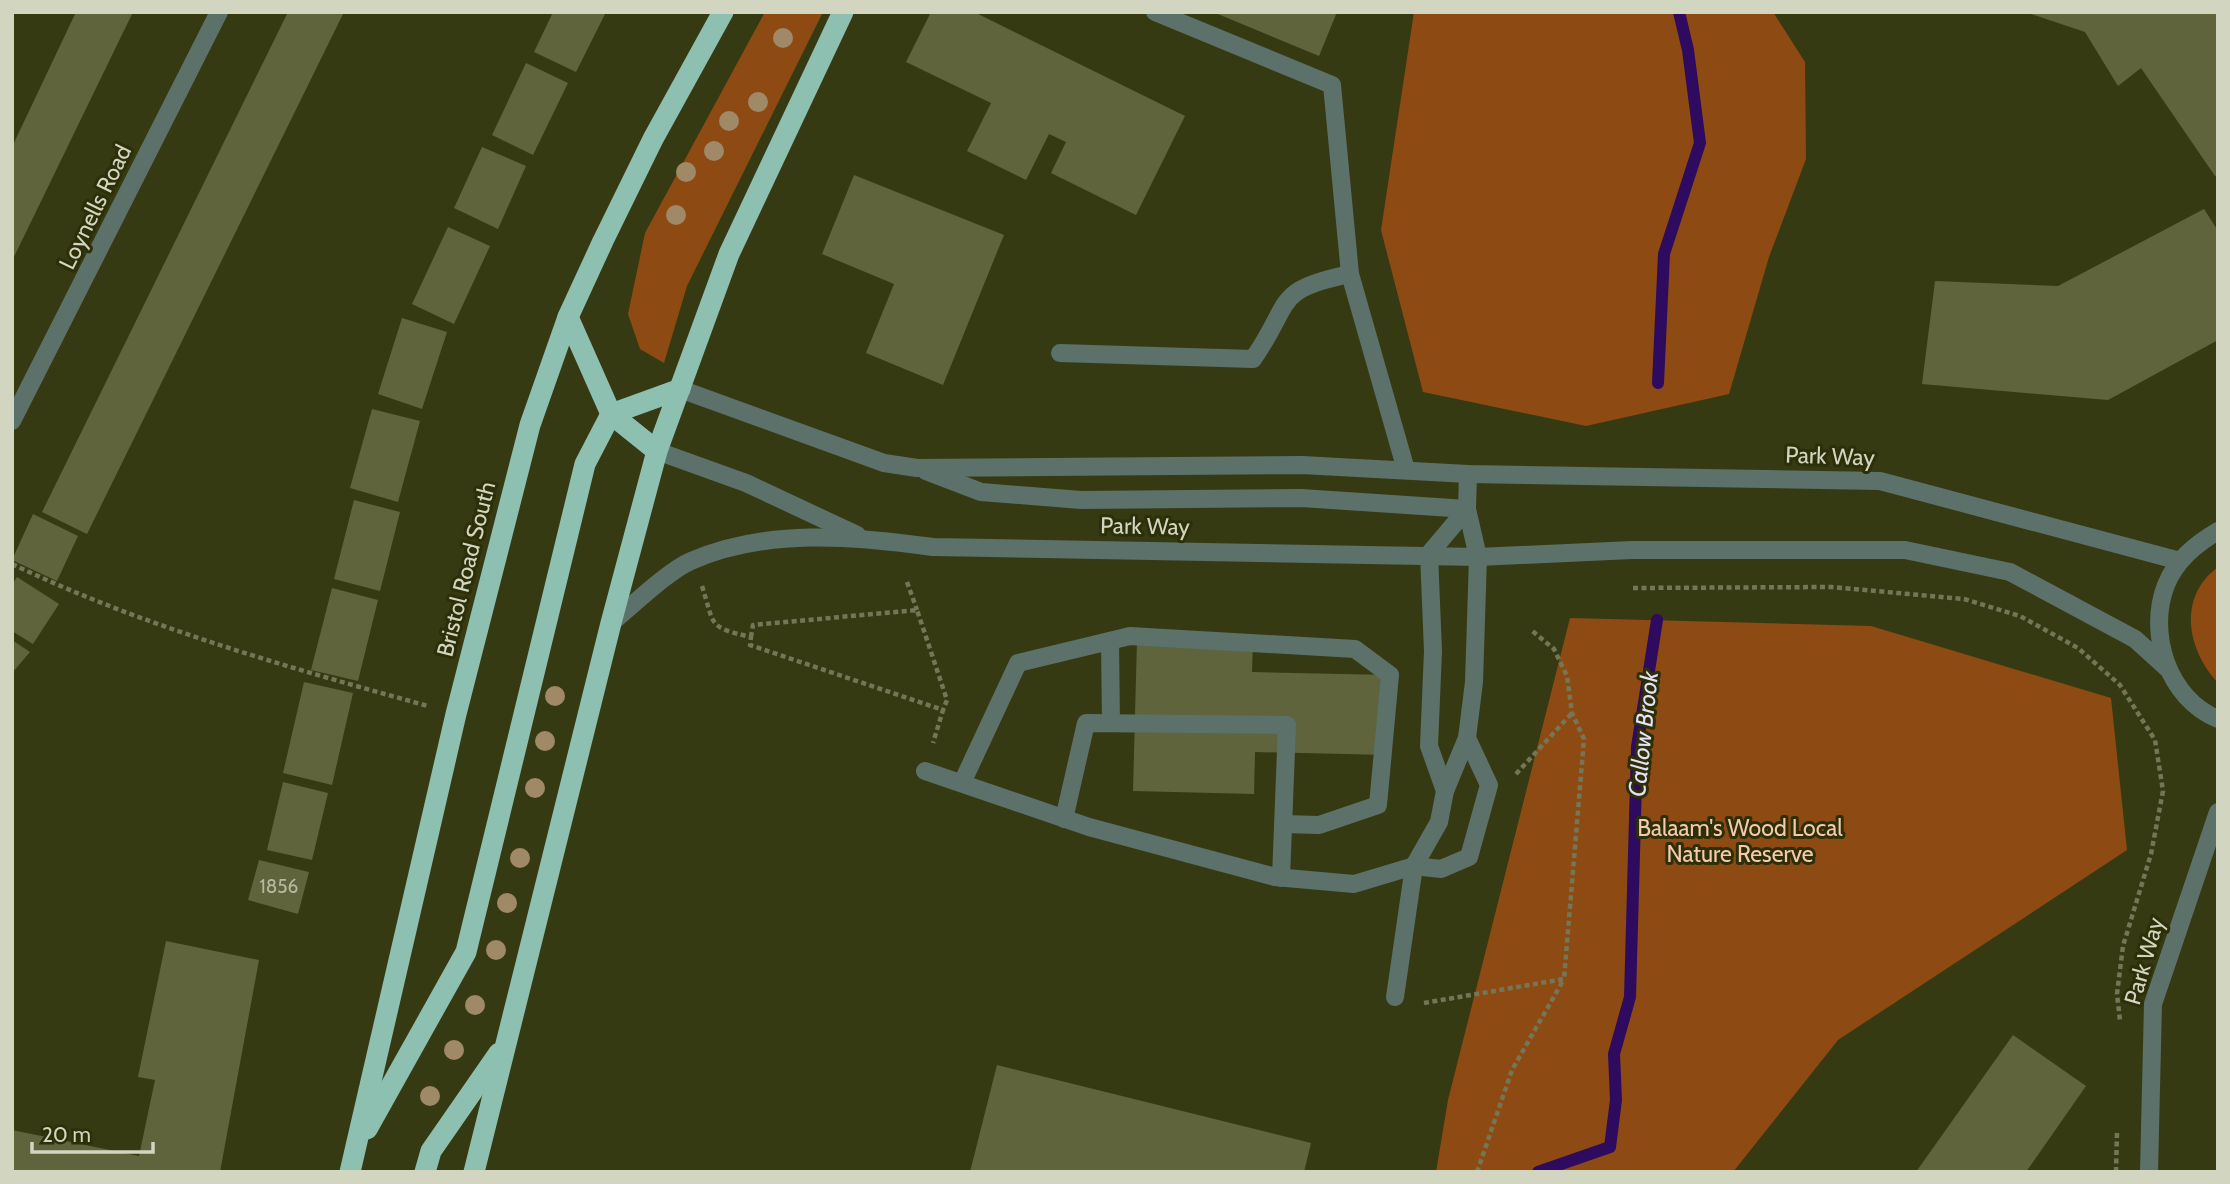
<svg xmlns="http://www.w3.org/2000/svg" width="2230" height="1184" font-family="Cabin,sans-serif">
	<style>
		.green { fill: #8e4a13 }
		.lines { fill: none; stroke-linecap: round; stroke-linejoin: round }
		.stream { stroke: #2e0b5f; stroke-width: 12 }
		.building { fill: #5f643d }
		.path { stroke: #747757; stroke-width: 4.5; stroke-dasharray: 5 3.5; stroke-linecap: butt }
		.minor { stroke: #5c716a; stroke-width: 18 }
		.highway { stroke: #8dc0b1; stroke-width: 21 }
		.tree { fill: #a08967 }
		.labels { text-anchor: middle; dominant-baseline: central; stroke-width: 6; stroke-linejoin: round; paint-order: stroke }
		.number-label { font-size: 19px; fill: #b5b99f }
		.street-label { font-size: 23px; fill: #d2d5c0; stroke: #2c2f08 }
		.park-label { font-size: 23px; fill: #f6c9ac; stroke: #2c2f08 }
		.water-label { font-size: 24px; font-style: italic; fill: #e5e1f9; stroke: #2c2f08 }
	</style>
	<rect width="100%" height="100%" fill="#363a13"/>
	<g class="green">
		<path d="M765 12H823L687 286 664 363 640 349 628 314 645 233Z"/>
		<path d="M1414 12H1773L1805 62 1806 159 1769 257 1729 394 1586 426 1423 392 1381 230Z"/>
		<path d="M2218 567V683C2187 650 2177 597 2218 567Z"/>
		<path d="M1570 618 1871 626 2111 698 2127 850 1838 1040 1733 1172H1436L1448 1100Z"/>
	</g>
	<g class="lines">
		<g class="stream">
			<path d="M1658 383 1664 254 1700 143 1688 50 1679 12"/>
			<path d="M1538 1172 1610 1147 1616 1100 1614 1054 1630 997 1637 747 1657 620"/>
		</g>
	</g>
	<g class="building">
		<path d="M76 12H133L12 261V147Z"/>
		<path d="M288 12H344L87 534 42 512Z"/>
		<path d="M553 12H606L576 72 534 52Z"/>
		<path d="M931 12H974L1185 116 1136 215 1051 173 1066 142 1049 134 1026 180 967 151 991 103 906 62Z"/>
		<path d="M1213 12H1337L1319 56Z"/>
		<path d="M2025 12H2218V175L2215 176 2141 68 2118 86 2085 32Z"/>
		<path d="M526 63 568 83 533 155 492 135Z"/>
		<path d="M482 147 526 166 498 229 454 208Z"/>
		<path d="M854 175 1004 235 943 385 866 353 894 284 822 254Z"/>
		<path d="M2204 209 2218 231V340L2108 400 1922 384 1935 281 2058 286Z"/>
		<path d="M448 227 490 246 454 324 412 304Z"/>
		<path d="M402 318 447 332 422 409 378 394Z"/>
		<path d="M372 409 420 421 398 502 350 488Z"/>
		<path d="M354 500 400 512 380 591 334 579Z"/>
		<path d="M33 514 78 536 57 581 12 560Z"/>
		<path d="M17 577 59 604 33 644 12 631V585Z"/>
		<path d="M332 588 378 600 358 681 311 670Z"/>
		<path d="M12 640 30 652 12 673Z"/>
		<path d="M1137 640 1253 642 1252 672 1390 675 1388 755 1255 752 1254 794 1133 791Z"/>
		<path d="M304 682 353 693 332 785 283 773Z"/>
		<path d="M283 782 328 793 312 860 267 850Z"/>
		<path d="M259 860 309 872 298 914 248 900Z"/>
		<path d="M166 941 259 960 220 1172H12V1130L139 1156 155 1080 138 1077Z"/>
		<path d="M2013 1035 2086 1086 2026 1172H1916Z"/>
		<path d="M997 1065 1311 1143 1304 1172H970Z"/>
	</g>
	<g class="lines">
		<g class="path">
			<path d="M12 564C144 627 287 667 428 706"/>
			<path d="M907 582 917 610"/>
			<path d="M702 586C715 626 707 627 751 637L750 645 943 710 933 743"/>
			<path d="M1633 588 1831 587 1964 599 2020 616 2078 648 2120 685 2155 740 2163 791 2151 854 2123 946 2117 994 2120 1021"/>
			<path d="M751 637 753 625 917 610 947 700 943 710"/>
			<path d="M1516 774 1572 713"/>
			<path d="M1424 1003 1564 979 1584 739 1572 713 1567 676 1554 649 1530 629"/>
			<path d="M1477 1172 1512 1070 1564 979"/>
			<path d="M2116 1172 2117 1131"/>
		</g>
		<g class="minor">
			<path d="M1155 12 1332 85 1350 274 1406 470"/>
			<path d="M1060 353 1253 359C1293 302 1272 290 1350 274"/>
			<path d="M680 389 884 463 917 468 1302 465 1468 474 1880 481 2180 561"/>
			<path d="M12 421 219 12"/>
			<path d="M657 451 746 483 857 535"/>
			<path d="M926 471 981 492 1081 500 1301 498 1467 509"/>
			<path d="M2218 531C2196 544 2176 560 2166 585 2147 633 2168 699 2218 719"/>
			<path d="M1429 554 1433 651 1429 746 1445 791"/>
			<path d="M1429 554 1467 509"/>
			<path d="M611 623C632 606 668 571 691 561 766 528 854 536 933 547L1478 557 1632 550H1905L2010 572 2135 639 2167 668"/>
			<path d="M1110 641 1111 723"/>
			<path d="M925 771 1089 827 1275 877 1354 884 1414 866 1441 869 1469 857 1489 785 1467 738"/>
			<path d="M962 783 1018 663 1130 636 1355 649 1390 675 1378 805 1319 825 1283 824"/>
			<path d="M1064 819 1086 723 1287 725 1281 878"/>
			<path d="M1395 997 1414 866 1439 822 1445 791 1467 738 1474 682 1478 557 1467 509 1468 474"/>
			<path d="M2149 1172 2153 1004 2218 812"/>
		</g>
		<g class="highway">
			<path d="M568 317 611 414 657 451"/>
			<path d="M367 1129 466 952 585 464 611 414 680 389"/>
			<path d="M350 1172 456 714 530 425 568 317 603 241 653 139 723 12"/>
			<path d="M425 1172 431 1151 499 1053"/>
			<path d="M474 1172 611 623 657 451 729 254 843 12"/>
		</g>
	</g>
	<g class="tree">
		<circle cx="783" cy="38" r="10"/>
		<circle cx="758" cy="102" r="10"/>
		<circle cx="729" cy="121" r="10"/>
		<circle cx="714" cy="151" r="10"/>
		<circle cx="686" cy="172" r="10"/>
		<circle cx="676" cy="215" r="10"/>
		<circle cx="555" cy="696" r="10"/>
		<circle cx="545" cy="741" r="10"/>
		<circle cx="535" cy="788" r="10"/>
		<circle cx="520" cy="858" r="10"/>
		<circle cx="507" cy="903" r="10"/>
		<circle cx="496" cy="950" r="10"/>
		<circle cx="475" cy="1005" r="10"/>
		<circle cx="454" cy="1050" r="10"/>
		<circle cx="430" cy="1096" r="10"/>
	</g>
	<g class="labels">
		<g class="number-label">
			<text x="279" y="886">1856</text>
		</g>
		<g class="street-label">
			<text transform="translate(95 207) rotate(-64)">Loynells Road</text>
			<text transform="translate(1830 456) rotate(2)">Park Way</text>
			<text transform="translate(1145 526) rotate(1)">Park Way</text>
			<text transform="translate(466 569) rotate(-76)">Bristol Road South</text>
			<text transform="translate(2144 961) rotate(-74)">Park Way</text>
		</g>
		<g class="park-label">
			<text x="1740" y="828">Balaam's Wood Local<tspan x="1740" dy="26">Nature Reserve</tspan></text>
		</g>
		<g class="water-label">
			<text transform="translate(1643 734) rotate(-84)">Callow Brook</text>
		</g>
	</g>
	<rect width="2230" height="1184" fill="none" stroke="#d2d5c0" stroke-width="28"/>
	<path d="M32 1142v10h121v-10" fill="none" stroke="#d2d5c0" stroke-width="3.5"/>
	<text x="42" y="1142" font-size="21" fill="#d2d5c0" stroke="#2c2f08" stroke-width="5" paint-order="stroke">20 m</text>
</svg>
